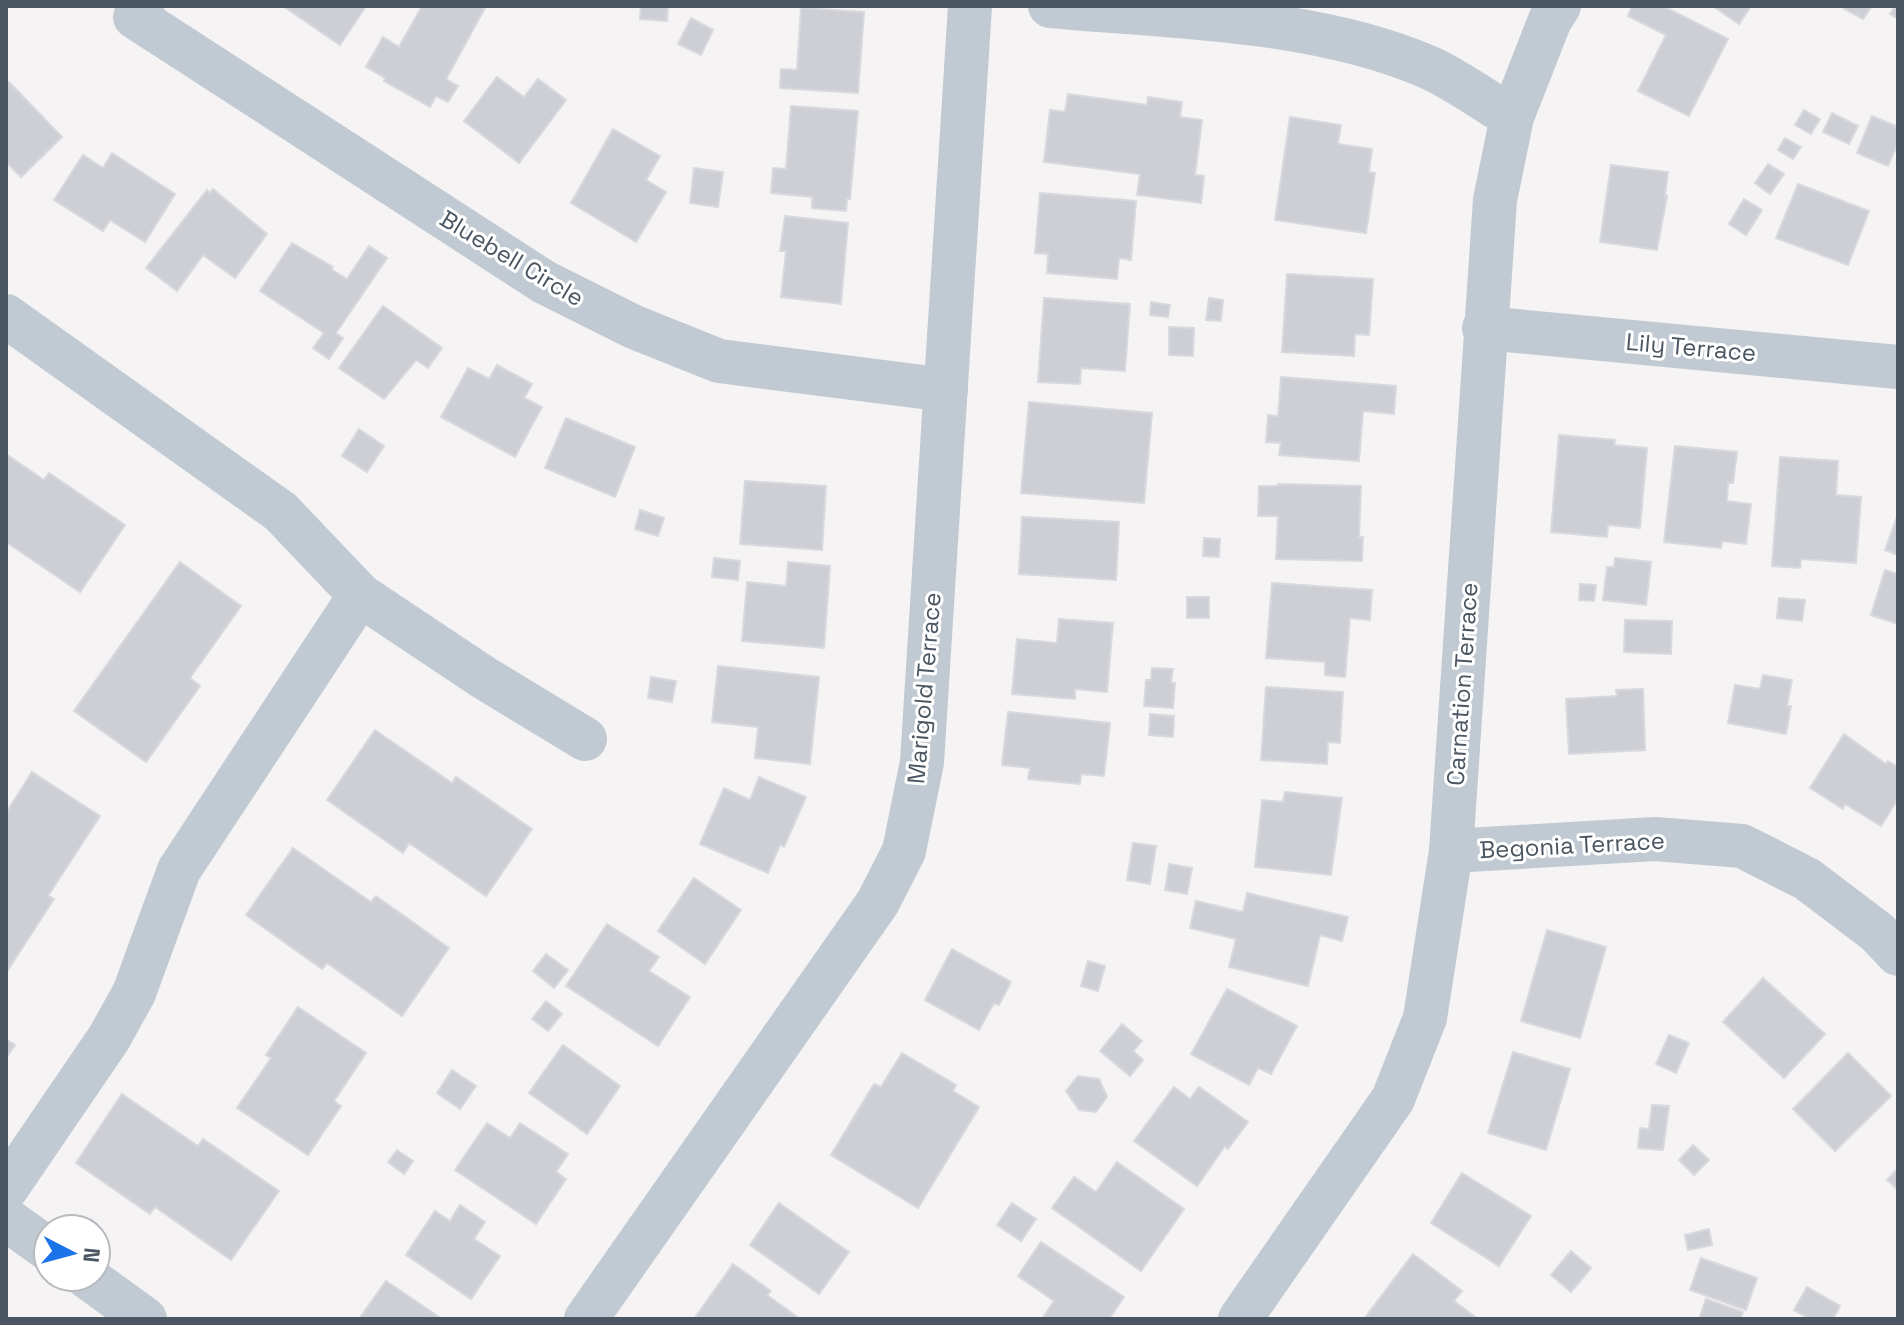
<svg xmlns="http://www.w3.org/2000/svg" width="1904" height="1325" font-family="'Space Grotesk',sans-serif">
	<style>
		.building { fill: #cdcfd5; stroke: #d7d9de; stroke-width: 2 }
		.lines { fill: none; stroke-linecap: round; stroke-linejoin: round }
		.minor { stroke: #c1cad2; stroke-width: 44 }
		.labels { text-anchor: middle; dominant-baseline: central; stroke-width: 6; stroke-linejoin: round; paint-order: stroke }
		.street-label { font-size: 24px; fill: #4a5661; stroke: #fff }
	</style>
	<rect width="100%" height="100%" fill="#f5f3f3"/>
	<g class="building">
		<path d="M283 6H366L340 45Z"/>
		<path d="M422 6H481L485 8 446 79 458 86 448 102 436 96 430 107 384 81 385 78 366 67 383 37 399 47Z"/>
		<path d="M641 6H668L667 21 640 19Z"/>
		<path d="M1632 6H1663L1728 39 1689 116 1638 91 1666 35 1628 16Z"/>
		<path d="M1713 6H1751L1739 24Z"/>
		<path d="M1846 6H1872L1863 19 1844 9Z"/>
		<path d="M1895 6H1898V19L1890 14Z"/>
		<path d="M801 8 864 12 858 93 780 88 781 69 797 70Z"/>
		<path d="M691 18 713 30 701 55 678 44Z"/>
		<path d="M497 77 524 97 538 79 566 100 519 163 464 121Z"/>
		<path d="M9 82 62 137 21 177 6 162V85Z"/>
		<path d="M1068 94 1147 105 1148 97 1182 102 1180 117 1202 120 1195 175 1204 176 1201 203 1137 195 1140 174 1044 162 1050 110 1065 112Z"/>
		<path d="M791 106 858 111 850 199H847L846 211 812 208V197L771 193 773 168 786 169Z"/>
		<path d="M1804 110 1820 119 1811 134 1795 125Z"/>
		<path d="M1832 113 1858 126 1849 144 1823 132Z"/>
		<path d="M1872 116 1898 127V143L1888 166 1857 153Z"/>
		<path d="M1290 117 1341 125 1338 144 1372 149 1369 172 1375 173 1366 233 1275 220Z"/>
		<path d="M613 129 660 156 646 180 666 192 636 242 571 203Z"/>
		<path d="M1785 138 1801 147 1793 159 1778 150Z"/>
		<path d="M112 153 175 194 145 242 110 220 103 231 54 200 83 155 103 168Z"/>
		<path d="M1768 164 1784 174 1770 194 1755 183Z"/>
		<path d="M1611 165 1668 172 1665 196H1667L1657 250 1600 242Z"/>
		<path d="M694 168 723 172 718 207 690 203Z"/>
		<path d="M1798 184 1869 211 1848 265 1776 238Z"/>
		<path d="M213 189 267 234 235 278 203 255 177 291 146 268 207 190 210 193Z"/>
		<path d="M1040 193 1136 201 1131 260 1119 258 1117 279 1047 273 1048 254 1035 253Z"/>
		<path d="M1744 199 1762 210 1746 235 1729 224Z"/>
		<path d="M785 216 848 223 841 304 781 297 786 251H780Z"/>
		<path d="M292 243 333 267 331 269 347 279 369 246 387 258 336 333 343 338 329 359 313 348 324 333 260 291Z"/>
		<path d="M1287 274 1373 279 1369 335 1355 334 1354 356 1282 352Z"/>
		<path d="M1044 298 1130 304 1125 371 1081 368 1080 384 1038 382Z"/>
		<path d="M1209 298 1223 300 1221 321 1206 320Z"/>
		<path d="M1151 302 1170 305 1168 317 1150 315Z"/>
		<path d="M383 306 442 348 428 368 416 360 384 399 339 368Z"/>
		<path d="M1169 327 1194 328 1193 356 1169 355Z"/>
		<path d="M497 365 532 384 524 398 542 407 515 457 441 417 468 368 489 379Z"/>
		<path d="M1281 377 1396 386 1394 414 1363 411 1359 461 1279 455 1281 443 1266 442 1268 415 1278 416Z"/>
		<path d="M1029 402 1152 413 1144 503 1021 493Z"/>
		<path d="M566 418 635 447 615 497 545 468Z"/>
		<path d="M359 429 384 446 367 472 342 456Z"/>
		<path d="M1559 435 1615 440 1614 445 1647 448 1640 528 1608 525 1607 537 1551 532Z"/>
		<path d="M1675 446 1737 452 1733 483H1728L1727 501 1751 504 1746 544 1722 541 1721 548 1664 542Z"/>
		<path d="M6 454 44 480 49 473 125 525 80 592 6 542Z"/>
		<path d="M1780 457 1838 461 1836 495 1861 497 1856 563 1801 559 1800 568 1772 566Z"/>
		<path d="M745 481 826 486 822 550 740 544Z"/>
		<path d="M1278 484 1361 486 1359 537H1363L1362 561 1276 559 1278 516H1258L1259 486H1278Z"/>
		<path d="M640 510 664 518 658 536 635 529Z"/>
		<path d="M1898 514V555L1885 550Z"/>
		<path d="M1022 517 1119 522 1116 580 1019 574Z"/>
		<path d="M1204 538 1220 539 1219 557 1203 556Z"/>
		<path d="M714 558 740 561 738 580 712 577Z"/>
		<path d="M1615 558 1651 562 1646 605 1603 600 1607 567H1614Z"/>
		<path d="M180 562 241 606 190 678 200 686 146 762 74 711Z"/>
		<path d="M788 562 830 566 824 648 742 641 747 582 786 586Z"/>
		<path d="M1885 570 1898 574V624L1871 615Z"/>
		<path d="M1272 583 1372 590 1370 620 1350 618 1345 677 1325 675V662L1266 658Z"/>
		<path d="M1580 584 1596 585 1594 601 1579 600Z"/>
		<rect x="1187" y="597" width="22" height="21"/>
		<path d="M1779 598 1805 600 1802 621 1777 618Z"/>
		<path d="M1059 619 1113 623 1107 692 1075 689V699L1012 694 1017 639 1057 643Z"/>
		<path d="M1625 620 1672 621 1671 654 1624 652Z"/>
		<path d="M718 666 819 677 810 764 755 758 758 727 712 722Z"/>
		<path d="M1152 668 1173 669 1171 683H1175L1173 708 1144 706 1146 680H1151Z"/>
		<path d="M1763 675 1792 680 1787 706H1791L1786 734 1728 723 1735 685 1760 689Z"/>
		<path d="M651 677 676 681 672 702 648 698Z"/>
		<path d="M1266 687 1343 692 1340 743 1328 742 1327 764 1261 760Z"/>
		<path d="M1643 689 1645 750 1569 754 1566 699 1617 696 1616 690Z"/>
		<path d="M1008 712 1110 723 1104 776 1081 774 1080 784 1028 779 1030 768 1002 765Z"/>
		<path d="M1150 714 1174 716 1173 737 1149 735Z"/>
		<path d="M375 730 452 783 456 777 532 829 486 896 409 843 403 853 327 800Z"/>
		<path d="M1844 734 1886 764 1888 761 1898 767V799L1881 826 1845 804 1843 809 1810 788Z"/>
		<path d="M32 772 100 816 48 896 54 899 6 973V813Z"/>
		<path d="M759 777 806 797 784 847 780 845 768 873 700 844 724 788 750 800Z"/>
		<path d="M1285 792 1342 798 1331 875 1255 867 1262 800 1283 802Z"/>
		<path d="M1133 843 1156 846 1150 884 1127 880Z"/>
		<path d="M293 848 371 902 376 896 449 948 402 1016 327 963 322 969 246 915Z"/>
		<path d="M1169 864 1192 868 1187 894 1165 890Z"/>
		<path d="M694 878 741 910 705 964 658 931Z"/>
		<path d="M1247 893 1348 917 1342 941 1320 935 1308 986 1229 967 1236 939 1190 928 1196 901 1243 912Z"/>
		<path d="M607 924 659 957 649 971 690 997 658 1046 566 986Z"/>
		<path d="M1547 930 1606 947 1580 1038 1521 1021Z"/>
		<path d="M952 949 1011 982 999 1005 994 1003 979 1030 925 1000Z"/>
		<path d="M546 954 568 970 554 988 533 971Z"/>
		<path d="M1088 961 1105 966 1098 991 1081 986Z"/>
		<path d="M1763 978 1825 1034 1784 1078 1723 1022Z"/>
		<path d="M1227 989 1297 1026 1271 1074 1258 1068 1249 1085 1191 1054Z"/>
		<path d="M546 1001 562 1014 548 1031 532 1019Z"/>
		<path d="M298 1007 366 1053 334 1101 341 1106 308 1155 237 1108 271 1058 266 1055Z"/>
		<path d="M1122 1024 1142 1041 1133 1051 1143 1060 1130 1076 1100 1051Z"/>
		<path d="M1669 1035 1689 1043 1676 1073 1656 1064Z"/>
		<path d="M6 1039 15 1045 6 1058Z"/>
		<path d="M563 1045 620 1086 587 1134 529 1093Z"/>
		<path d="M1513 1052 1570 1069 1546 1150 1488 1133Z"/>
		<path d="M902 1053 956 1085 953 1091 979 1107 918 1208 831 1155 874 1084 881 1087Z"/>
		<path d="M1848 1053 1891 1096 1835 1151 1793 1109Z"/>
		<path d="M452 1070 476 1086 460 1109 437 1093Z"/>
		<path d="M1078 1076 1099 1079 1107 1097 1096 1112 1079 1110 1066 1091Z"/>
		<path d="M1174 1087 1190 1099 1199 1087 1248 1122 1228 1149 1225 1146 1197 1186 1134 1141Z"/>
		<path d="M122 1094 198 1146 203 1139 279 1191 231 1260 155 1207 150 1214 76 1163Z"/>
		<path d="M1652 1105 1669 1106 1663 1150 1638 1148 1640 1128 1649 1129Z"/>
		<path d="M487 1123 510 1138 520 1123 568 1154 556 1172 566 1179 536 1224 455 1170Z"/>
		<path d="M1693 1145 1709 1160 1694 1175 1679 1160Z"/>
		<path d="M397 1150 413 1161 404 1174 388 1162Z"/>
		<path d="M1117 1162 1184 1209 1141 1271 1052 1208 1074 1177 1096 1192Z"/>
		<path d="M1898 1168V1190L1887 1180Z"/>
		<path d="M1462 1173 1531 1216 1499 1266 1431 1223Z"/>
		<path d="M779 1203 849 1252 819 1294 750 1245Z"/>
		<path d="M1012 1203 1036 1219 1021 1241 997 1225Z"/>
		<path d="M460 1205 485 1222 474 1239 500 1256 471 1299 406 1255 435 1211 450 1221Z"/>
		<path d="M1709 1229 1712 1245 1688 1250 1685 1235Z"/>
		<path d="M1041 1242 1124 1297 1109 1319H1042L1054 1301 1018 1276Z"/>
		<path d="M1571 1251 1591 1268 1571 1292 1551 1275Z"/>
		<path d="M1413 1254 1462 1291 1454 1301 1478 1319H1364Z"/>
		<path d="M1701 1258 1757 1278 1746 1310 1690 1290Z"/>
		<path d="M733 1264 771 1291 767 1295 800 1319H694Z"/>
		<path d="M386 1281 442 1319H359Z"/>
		<path d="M1807 1287 1840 1306 1833 1319H1810L1794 1310Z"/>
		<path d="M1706 1299 1743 1312 1740 1319H1699Z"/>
	</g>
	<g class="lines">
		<g class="minor">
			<path d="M142 6 135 17 544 282 634 327 719 361 946 390"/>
			<path d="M1050 6C1172 17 1315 18 1428 67 1457 80 1485 101 1512 117"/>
			<path d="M6 316 281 512 360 595 483 677 585 739"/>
			<path d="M1484 328 1898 367"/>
			<path d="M1451 851 1655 839 1742 846 1807 879 1877 932 1898 954"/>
			<path d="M6 1189 109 1038 134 993 179 870 360 595"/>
			<path d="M6 1219 48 1249"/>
			<path d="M87 1277 145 1319"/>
			<path d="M586 1319 878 902 904 851 922 762 970 6"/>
			<path d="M1240 1319 1393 1099 1425 1018 1451 851 1495 200 1512 117 1550 20 1559 6"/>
		</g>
	</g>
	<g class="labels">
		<g class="street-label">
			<text transform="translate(512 258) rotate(31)">Bluebell Circle</text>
			<text transform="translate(1691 347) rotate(5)">Lily Terrace</text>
			<text transform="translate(1462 684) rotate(-86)">Carnation Terrace</text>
			<text transform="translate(924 688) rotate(-85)">Marigold Terrace</text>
			<text transform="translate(1572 845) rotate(-3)">Begonia Terrace</text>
		</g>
	</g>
	<rect width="1904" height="1325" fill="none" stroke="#4a5661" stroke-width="16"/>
	<g transform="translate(72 1253) rotate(96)"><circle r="38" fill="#ffffff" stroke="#b7bbc0" stroke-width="2"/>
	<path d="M0-6L14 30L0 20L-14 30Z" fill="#1a73e8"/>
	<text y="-12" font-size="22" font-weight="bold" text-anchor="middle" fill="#4a5661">N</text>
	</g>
</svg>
